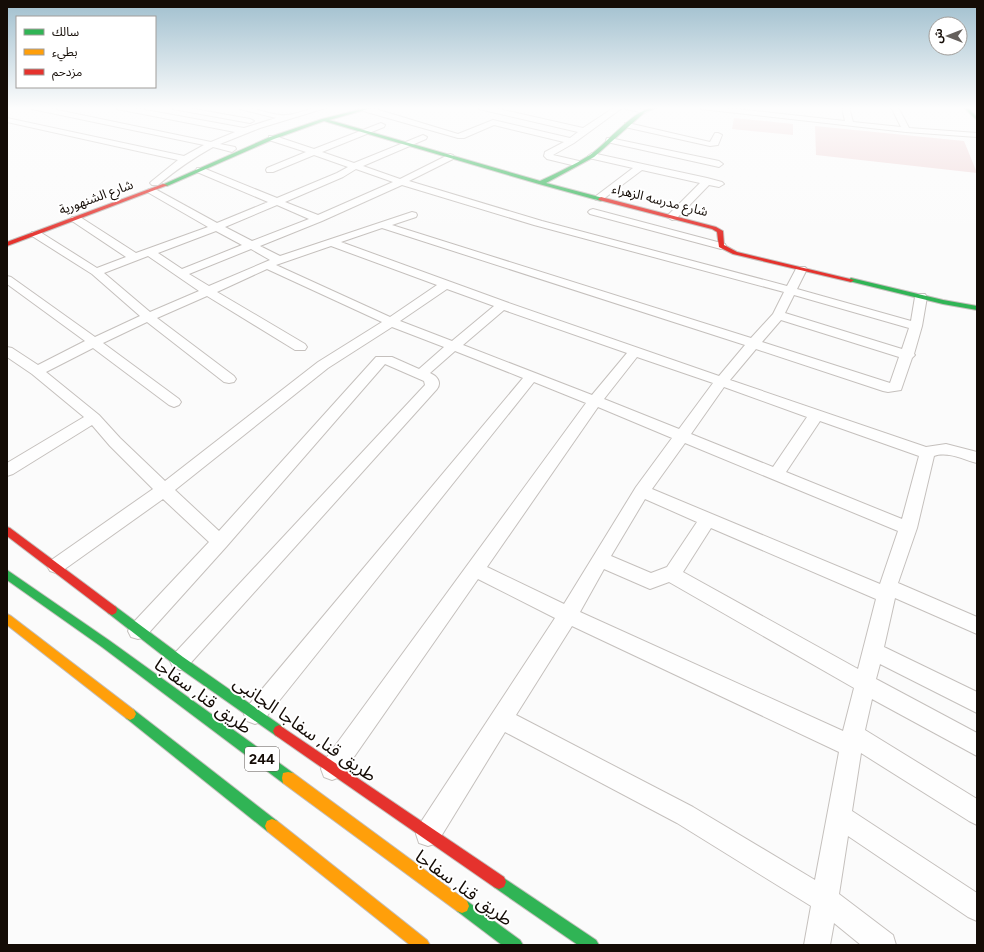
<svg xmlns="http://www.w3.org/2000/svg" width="984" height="952" font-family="Figtree,'Noto Sans Arabic',sans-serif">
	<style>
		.green { fill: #f1d9da }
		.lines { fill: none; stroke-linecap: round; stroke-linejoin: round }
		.street-casing { stroke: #c5c0bd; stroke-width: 2 }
		.fast-casing { stroke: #c5c0bd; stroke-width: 2 }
		.slow-casing { stroke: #c5c0bd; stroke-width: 2 }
		.jam-casing { stroke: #c5c0bd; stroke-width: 2 }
		.street { fill: #fefefe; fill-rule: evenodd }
		.fast { fill: #30b455; fill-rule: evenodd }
		.slow { fill: #ff9f0a; fill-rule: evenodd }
		.jam { fill: #e5322d; fill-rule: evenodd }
		.labels { text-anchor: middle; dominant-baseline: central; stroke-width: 4; stroke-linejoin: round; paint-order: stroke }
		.far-street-label { font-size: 13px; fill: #140c06; stroke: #fff }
		.shield { fill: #fff; stroke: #5a5551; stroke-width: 1 }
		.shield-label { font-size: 14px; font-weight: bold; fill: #140c06 }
		.near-street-label { font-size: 18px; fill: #140c06; stroke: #fff }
	</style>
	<rect width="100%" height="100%" fill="#fbfbfb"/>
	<g class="green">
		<path d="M734 118 793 124V135L732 129Z"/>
		<path d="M815 126 964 141 977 173 816 155Z"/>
	</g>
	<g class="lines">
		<defs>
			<g id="street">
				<path d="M31 107H43L211 142 235 132 117 109 116 107H129L244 128 276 118 240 109V107C254 107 276 117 286 115 301 114 314 105 329 107L260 128 220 144 235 147 236 149 232 152 213 147C193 158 176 170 158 185H152L150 183 152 181 178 160 7 122V118L184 156 204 145 32 109Z"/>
				<path d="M169 107H183L250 119 254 121 250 123 173 109Z"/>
				<path d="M363 107H369L458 134 493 120 570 138 578 132 479 109 478 107H490L583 128 615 107H634L648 111 644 113 622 108 574 143 553 155 579 161 580 163 576 166 547 159 544 156 545 152 564 142 494 125 464 138H458L363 111Z"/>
				<path d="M698 107H718L845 121 842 107H849L853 122 901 127 891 107H898L909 128 977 133V137L906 132 701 109Z"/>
				<path d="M381 123 385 125 384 127 322 152 354 163 423 135 427 137 426 139 363 166 400 179 450 154 453 155 454 157 453 159 409 181 542 221 787 286 797 267H805L807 269 797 289 911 321 915 297 917 294H925L927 297 922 326 914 354 915 355 912 358 901 390 888 392 883 391 756 349 730 380 926 447 946 444 977 452V463C964 460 948 451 934 456L917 528 898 583 977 617V634L895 598 884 647 977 692V713L880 664 876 679 977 733V756L872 699 865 730 977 799V825L969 821 861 753 852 811 977 893V921L968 917 848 836 839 894 893 935 896 945H861L834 923 830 945H804L811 906 677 823 505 732 437 843 428 846 419 843 416 834 419 825 555 618 478 579 340 777 332 780 324 777 321 769 324 761 586 403 534 382 263 721 255 724 247 721 244 714 247 707 523 378 455 351 430 373C437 376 442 382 437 389L187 667 180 670 173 667 170 661 173 655 425 385 424 381 385 364 226 547 145 637 138 639 131 637 128 631 131 625 209 542 163 499 62 571 56 573 50 571 47 566 50 561 153 489 110 446 92 425 13 474 7 476V463L84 417 32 374 7 357V347L12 348 38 365 85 341 7 284V276L11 277 95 337 140 316 92 274 32 236 31 234 32 232H40L97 268 126 257 72 221 71 219 72 217H80L136 253 208 227 149 193 147 191 149 189H155L217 223 268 202 197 172 196 170 197 168H203L277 198 337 173 348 167 314 155 273 172H267L266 170 267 168 306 152 269 140V136H275L314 149ZM356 169 393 182 318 215 285 202 343 177ZM402 185 534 225 784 292 773 314 751 338 392 225 416 217 417 215 416 213 412 212 280 256 260 246 322 221ZM277 205 309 219 252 241 225 227ZM382 228 745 345 719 376 506 302 341 242ZM216 231 242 245 182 269 158 253ZM331 246 437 285 390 317 276 265ZM251 249 270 260 209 286 189 274ZM148 256 199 291 150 312 104 273ZM267 269 382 322 318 362 165 481 120 438 99 415 46 372 93 348 169 405 174 407 179 405 181 402 179 399 103 343 147 322 224 382 229 383 234 382 236 379 234 376 157 318 207 296 295 350H305L307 347 305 344 217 292ZM447 289 494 306 452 341 400 321ZM794 295 909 328 902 349 785 313ZM504 310 627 353 592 395 463 345ZM781 320 899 357 890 383 762 342ZM392 327 444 347 419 369 392 357H376L219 531 175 490 328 368ZM637 357 713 383 679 429 604 399ZM724 387 807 417 773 467 691 434ZM598 407 672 438 636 487 564 604 487 567ZM820 421 919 456 902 519 786 472ZM685 443 898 531 880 584 652 489ZM645 499 697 522 667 567 651 573 611 556ZM711 528 876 599 858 669 683 572ZM604 569 650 589 669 582 854 688 843 731 580 612ZM572 626 839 752 815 880 693 807 516 715Z"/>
				<path d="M625 123H628L710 142 715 133H718L722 135 718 145 710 146 625 127Z"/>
				<path d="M607 138H610L719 161 723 164 719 167 607 142 606 140Z"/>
				<path d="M592 153 707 178 722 182 724 184 719 187 709 185 676 219 672 220 667 217 668 215 700 183 642 170 602 200H596L594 198 596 196 633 168 589 158 588 156Z"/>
				<path d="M593 209 725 244 726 246 721 249 590 214 588 212 590 210Z"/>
			</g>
			<g id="fast">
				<path d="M370 107H375L329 120 540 181C557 173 574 165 590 155 608 143 638 104 659 107L645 112 594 157 546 183 603 198 604 199 601 201 539 184 324 121 274 139 167 186 162 185 270 137 322 119Z"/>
				<path d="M963 107H967L977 117V120Z"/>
				<path d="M851 278 943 300 977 306V310L943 304 849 281 848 280Z"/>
				<path d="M7 570 110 641 293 773 294 778 293 783 288 784 283 783 102 647 7 580Z"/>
				<path d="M112 605 116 607 183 657 283 727 285 731 283 735 279 737 275 735 175 665 108 613 107 610 108 607Z"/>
				<path d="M130 708 134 710 277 821 279 826 277 831 272 833 267 831 126 718 124 714 126 710Z"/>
				<path d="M499 875 596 940 599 945H578L494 887 492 882 494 877Z"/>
				<path d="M462 899 467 901 520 940 523 945H502L457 911 455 906 457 901Z"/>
			</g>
			<g id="slow">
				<path d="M7 614 11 616 134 710 136 714 134 718 130 720 126 718 7 625Z"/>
				<path d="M288 772 293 773 467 901 469 906 467 911 462 913 457 911 283 783 282 778 283 773Z"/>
				<path d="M272 819 277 821 427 940 430 945H410L267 831 265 826 267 821Z"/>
			</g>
			<g id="jam">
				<path d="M163 184 168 185 7 246V242Z"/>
				<path d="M601 197 716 227 723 231 724 245 737 252 854 280 851 282 733 254 719 247 717 232 712 229 599 200 598 199Z"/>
				<path d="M7 527 10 528 116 607 117 610 116 613 112 615 108 613 7 536Z"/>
				<path d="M279 725 504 877 506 882 504 887 499 889 494 887 275 735 273 731 275 727Z"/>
			</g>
		</defs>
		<use href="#street" class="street-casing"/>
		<use href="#fast" class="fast-casing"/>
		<use href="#slow" class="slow-casing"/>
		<use href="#jam" class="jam-casing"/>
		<use href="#street" class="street"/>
		<use href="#fast" class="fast"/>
		<use href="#slow" class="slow"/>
		<use href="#jam" class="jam"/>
	</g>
	<linearGradient id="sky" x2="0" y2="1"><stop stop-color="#a0bfce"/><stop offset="0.45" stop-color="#fdfdfd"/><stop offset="1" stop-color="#fdfdfd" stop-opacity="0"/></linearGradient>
	<rect width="984" height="240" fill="url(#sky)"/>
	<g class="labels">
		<g class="far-street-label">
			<text transform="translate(96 197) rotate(-20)">شارع الشنهورية</text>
			<text transform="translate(660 200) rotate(14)">شارع مدرسه الزهراء</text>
		</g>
		<rect class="shield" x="245" y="747" width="34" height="24" rx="3"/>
		<g class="shield-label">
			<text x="262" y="759">244</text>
		</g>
		<g class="near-street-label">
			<text transform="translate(203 696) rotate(36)">طريق قنا, سفاجا</text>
			<text transform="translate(305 729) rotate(35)">طريق قنا, سفاجا الجانبى</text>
			<text transform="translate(464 888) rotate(36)">طريق قنا, سفاجا</text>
		</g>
	</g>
	<rect width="984" height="952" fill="none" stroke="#140c06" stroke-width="16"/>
	<rect x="16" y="16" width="140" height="72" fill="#ffffff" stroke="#a19e9b"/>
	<rect x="24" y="29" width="20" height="6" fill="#30b455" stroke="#a19e9b"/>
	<text x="52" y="36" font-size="12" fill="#140c06">سالك</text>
	<rect x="24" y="49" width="20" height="6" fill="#ff9f0a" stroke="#a19e9b"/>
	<text x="52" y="56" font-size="12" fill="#140c06">بطيء</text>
	<rect x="24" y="69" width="20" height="6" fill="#e5322d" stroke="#a19e9b"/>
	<text x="52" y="76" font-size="12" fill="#140c06">مزدحم</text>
	<g transform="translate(948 36) rotate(270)"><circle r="19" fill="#ffffff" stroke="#a19e9b"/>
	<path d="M0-3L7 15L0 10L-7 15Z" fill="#65605c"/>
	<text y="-6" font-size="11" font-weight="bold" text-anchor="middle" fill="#140c06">ش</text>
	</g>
</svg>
